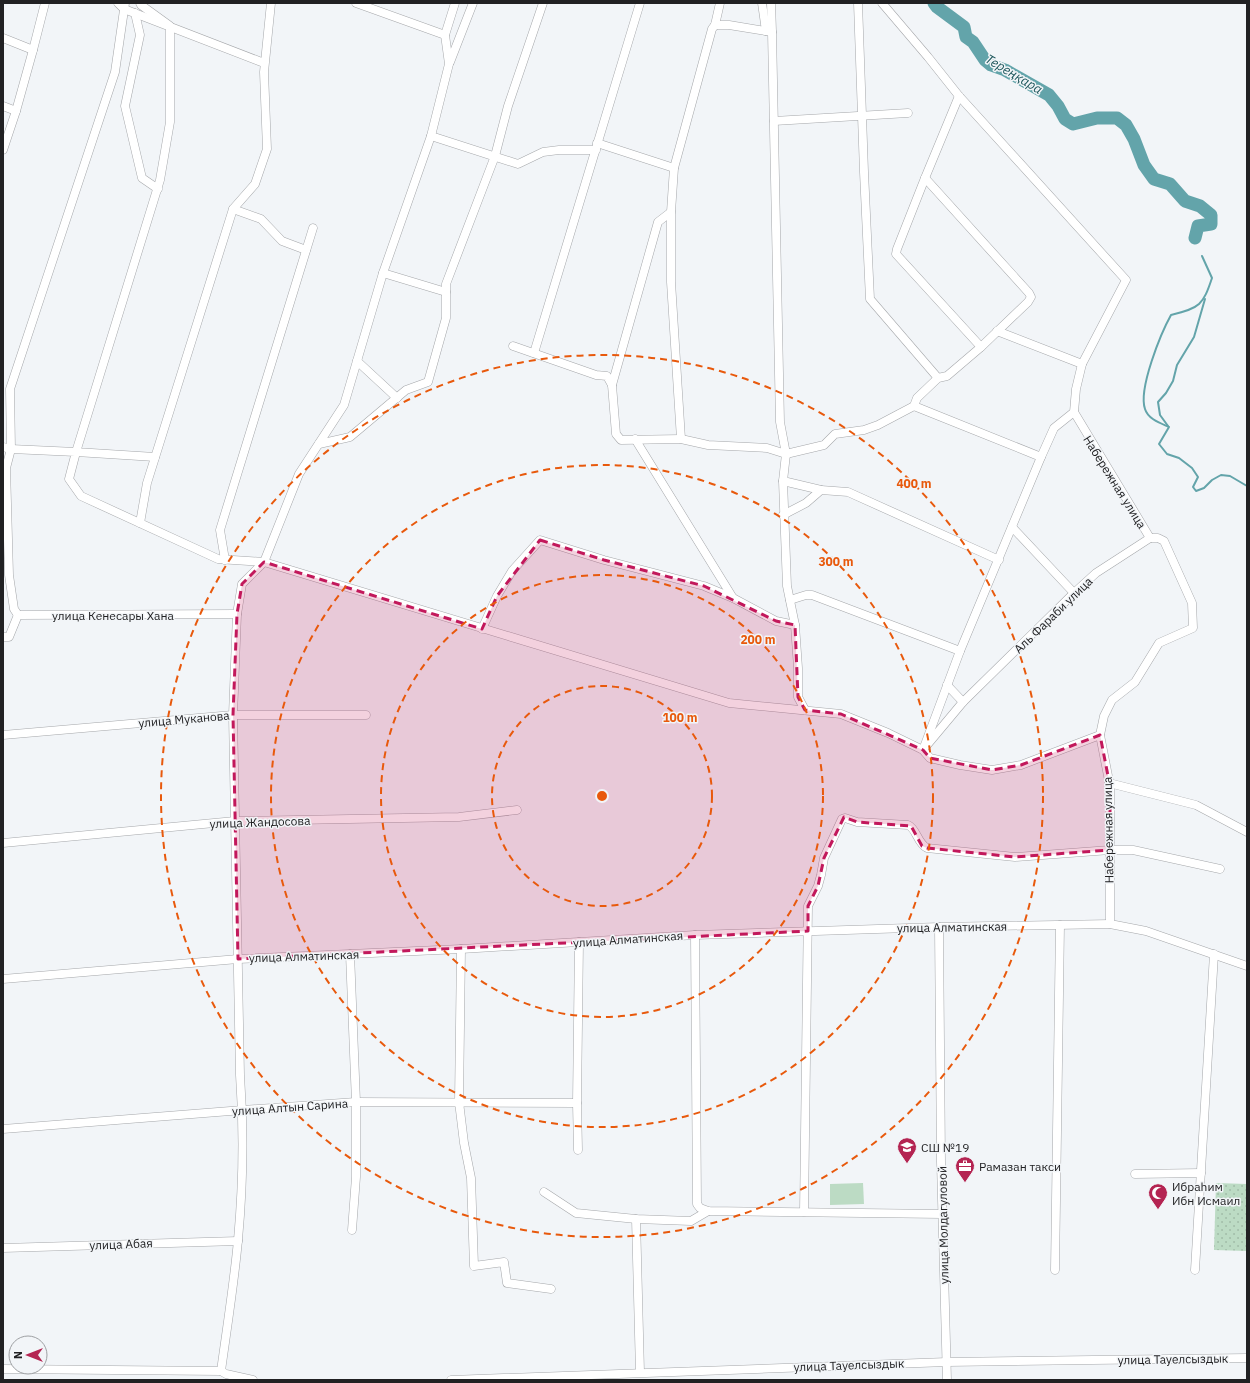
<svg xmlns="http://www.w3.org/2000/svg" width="1250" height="1383" font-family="'IBM Plex Sans',sans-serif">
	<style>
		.grass { fill: #bcdbc4 }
		.park { fill: url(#park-dots) }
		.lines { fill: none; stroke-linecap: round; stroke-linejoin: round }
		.stream { stroke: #63a4aa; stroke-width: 2 }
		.river { stroke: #63a4aa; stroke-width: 13 }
		.minor-casing { stroke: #a5a7aa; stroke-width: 9 }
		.minor { stroke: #fff; stroke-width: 8 }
		.marked { fill: #c2185b; fill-opacity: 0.2; stroke: #c2185b; stroke-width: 3; stroke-dasharray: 8 5; stroke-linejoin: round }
		.ring { fill: none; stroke: #e8590c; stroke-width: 2; stroke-dasharray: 7 5 }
		.labels { text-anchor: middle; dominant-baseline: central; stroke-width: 3; stroke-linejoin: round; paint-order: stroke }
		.street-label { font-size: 12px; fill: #212123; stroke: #f2f5f8 }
		.poi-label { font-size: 12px; fill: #212123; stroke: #f2f5f8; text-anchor: start }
		.water-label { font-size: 13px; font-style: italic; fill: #1d565b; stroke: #f2f5f8 }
		.centre { fill: #e8590c; stroke: #f2f5f8; stroke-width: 2 }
		.ring-label { font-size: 12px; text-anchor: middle; font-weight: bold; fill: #e8590c; stroke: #f2f5f8; stroke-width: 3; stroke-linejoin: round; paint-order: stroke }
	</style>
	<defs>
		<pattern id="park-dots" width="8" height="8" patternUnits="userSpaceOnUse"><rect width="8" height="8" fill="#bcdbc4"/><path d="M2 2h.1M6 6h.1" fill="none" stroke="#a1bca8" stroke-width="1.8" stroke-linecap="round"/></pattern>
	</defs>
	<rect width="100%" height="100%" fill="#f2f5f8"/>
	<path class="grass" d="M863 1183 864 1204 830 1205V1184Z"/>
	<path class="park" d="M1216 1183 1247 1184V1251L1214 1250Z"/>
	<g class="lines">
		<g class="stream">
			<path d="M1202 256 1212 278C1203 305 1200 308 1171 315 1161 333 1138 389 1145 409 1148 419 1160 423 1169 427L1159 444 1167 454 1179 458 1192 468 1198 477 1193 487 1196 491 1204 488 1212 480 1221 475 1230 476 1247 486"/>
			<path d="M1168 426 1160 415 1158 402 1166 393 1173 381 1177 365 1194 337 1205 299"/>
		</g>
		<path class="river" d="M934 3 937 7 964 27 966 37 973 42 985 60 991 65 1005 70 1049 95 1058 106 1065 119 1073 124 1097 118H1117L1126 125 1134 139 1144 165 1154 179 1170 184 1185 201 1200 206 1211 215V224L1198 226 1195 238"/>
		<defs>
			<g id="minor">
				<path d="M118 3 124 9 264 63"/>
				<path d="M140 3 141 5 170 26V122L160 180 76 452 155 457"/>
				<path d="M356 3 445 35"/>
				<path d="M762 3 766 31"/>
				<path d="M771 3 772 32 780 422 786 454 783 481 787 586 795 625"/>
				<path d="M858 3 864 172 870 299 938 378"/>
				<path d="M882 3 928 57 959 96 1126 280 1082 364 1076 389 1074 412 1054 428 1041 457 960 651 923 750"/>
				<path d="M135 13 140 35 125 106 142 178 158 189"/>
				<path d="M715 25H729L772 32"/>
				<path d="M3 38 33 50 16 111 3 150"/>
				<path d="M33 50 45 3"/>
				<path d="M450 62 473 3"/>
				<path d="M959 96 925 178 897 249 896 254 981 347"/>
				<path d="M3 106 16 111"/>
				<path d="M774 121 908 113"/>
				<path d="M431 136 518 164 543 152 559 150H596"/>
				<path d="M597 143 674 168"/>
				<path d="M233 209 255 184 267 149 264 72 271 3"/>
				<path d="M383 273 446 292"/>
				<path d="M997 331 1082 364"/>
				<path d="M513 346 596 375 607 376 612 385 616 434 621 440 681 439 708 445 767 448 786 454 824 445 835 434 864 430 878 425 914 406 917 398 938 378 947 376 981 347 1028 302 1031 297 1029 293 925 178"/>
				<path d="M534 353 640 3"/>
				<path d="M357 361 397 398"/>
				<path d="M612 385 658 222 671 212"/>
				<path d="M914 406 1041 457"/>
				<path d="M1074 412 1150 538"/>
				<path d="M635 439 733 598"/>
				<path d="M681 439 671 282V212L674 168 712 29 715 25 720 3"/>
				<path d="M319 444 350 437 406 390 428 382 446 318V284L495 156 508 106 543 3"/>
				<path d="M3 447 11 449 10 389 115 72 125 3"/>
				<path d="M783 481 821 490"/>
				<path d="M783 515 806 503 821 490 848 492 999 560"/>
				<path d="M140 523 147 483 233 209 261 219 282 241 306 250"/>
				<path d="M1012 527 1074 593"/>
				<path d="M225 560 220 530 313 228"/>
				<path d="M790 600 806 595H812L960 651"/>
				<path d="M18 615 14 609 9 575 6 468 11 449 76 452 69 479 81 496 218 559 264 562 729 703 841 714 888 733 923 750 930 758 960 765 992 770 1021 765 1100 735"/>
				<path d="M18 615 237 614"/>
				<path d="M482 629 497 596 512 571 540 540 604 560 704 586 733 598 776 621 795 625 798 668V697L805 710"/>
				<path d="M3 637H9L18 615"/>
				<path d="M947 685 963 702"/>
				<path d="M3 735 233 715H366"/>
				<path d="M927 745 963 702 1074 593 1096 573 1150 538"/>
				<path d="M1109 783 1196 805 1247 832"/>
				<path d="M3 843 235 821 459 817 517 810"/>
				<path d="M1110 924V786L1100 735 1104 716 1112 700 1135 682 1159 643 1193 628 1192 603 1164 541 1158 538H1150"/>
				<path d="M939 927 941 1162 947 1380"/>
				<path d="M695 935 697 1204 700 1208 708 1211 942 1214"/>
				<path d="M461 949 459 1102 464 1143 471 1178 474 1266 504 1262 507 1283 551 1289"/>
				<path d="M350 954 356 1102V1177L352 1230"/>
				<path d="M3 979 238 959 461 949 695 935 939 927 1110 924 1146 931 1247 966"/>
				<path d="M3 1129 243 1110 356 1102 577 1103"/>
				<path d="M578 1150 577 1103 579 942"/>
				<path d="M1135 1174 1201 1173"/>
				<path d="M544 1192 576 1213 636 1219 691 1221 708 1211"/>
				<path d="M804 1212 808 906 818 886 821 875 824 858 842 819 845 818 857 822 908 825C917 829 917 843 927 848L1015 857 1110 850H1133L1220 869"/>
				<path d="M636 1219 640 1372"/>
				<path d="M3 1248 238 1241"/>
				<path d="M1055 1270 1060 925"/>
				<path d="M1195 1270 1214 954"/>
				<path d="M3 1369 221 1371 226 1374 253 1380"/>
				<path d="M221 1371C227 1327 234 1284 238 1240 243 1186 244 1130 240 1075L233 715 237 614 242 584 264 562 299 474 344 405 383 273 431 136 449 64 445 35 455 3"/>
				<path d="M451 1380 947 1362 1247 1358"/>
			</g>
		</defs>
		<use href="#minor" class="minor-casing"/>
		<use href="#minor" class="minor"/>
	</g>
	<path class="marked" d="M540 540 604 560 704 586 776 621 795 625 798 697 805 710 841 714 923 750 930 758 992 770 1021 765 1100 735 1110 786V850L1015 857 927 848 922 846 911 826 857 822 844 817 824 858 818 886 808 906V931L238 959 233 715 237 614 242 584 264 562 482 629 497 596Z"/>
	<g class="ring">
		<circle cx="602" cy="796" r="110"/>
		<circle cx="602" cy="796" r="221"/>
		<circle cx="602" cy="796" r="331"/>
		<circle cx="602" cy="796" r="441"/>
	</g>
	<defs>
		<symbol id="school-pin" viewBox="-11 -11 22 30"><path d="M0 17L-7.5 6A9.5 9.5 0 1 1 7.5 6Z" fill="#b42452" stroke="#f2f5f8"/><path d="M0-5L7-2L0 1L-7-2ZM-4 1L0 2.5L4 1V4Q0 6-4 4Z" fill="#fff"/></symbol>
		<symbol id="office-pin" viewBox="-11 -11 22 30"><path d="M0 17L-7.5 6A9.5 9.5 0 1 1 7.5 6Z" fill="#b42452" stroke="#f2f5f8"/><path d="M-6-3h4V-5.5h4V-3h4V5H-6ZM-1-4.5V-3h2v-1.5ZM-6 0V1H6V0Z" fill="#fff"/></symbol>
		<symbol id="mosque-pin" viewBox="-11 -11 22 30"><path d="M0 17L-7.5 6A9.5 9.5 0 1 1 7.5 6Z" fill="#b42452" stroke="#f2f5f8"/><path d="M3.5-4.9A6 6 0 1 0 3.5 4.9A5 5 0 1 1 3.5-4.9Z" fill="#fff"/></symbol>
	</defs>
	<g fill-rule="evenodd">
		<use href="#school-pin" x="896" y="1136" width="22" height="30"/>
		<use href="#office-pin" x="954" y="1155" width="22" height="30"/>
		<use href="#mosque-pin" x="1147" y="1182" width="22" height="30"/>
	</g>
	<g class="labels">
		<g class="street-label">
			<text transform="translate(1115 482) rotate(58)">Набережная улица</text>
			<text x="113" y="615">улица Кенесары Хана</text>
			<text transform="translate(1053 615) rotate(-44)">Аль Фараби улица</text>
			<text transform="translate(184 719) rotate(-5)">улица Муканова</text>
			<text transform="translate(260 822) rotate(-2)">улица Жандосова</text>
			<text transform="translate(1108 830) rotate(-91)">Набережная улица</text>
			<text transform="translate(952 927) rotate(-1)">улица Алматинская</text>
			<text transform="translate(628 939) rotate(-4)">улица Алматинская</text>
			<text transform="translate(304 956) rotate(-2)">улица Алматинская</text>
			<text transform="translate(290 1107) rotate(-4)">улица Алтын Сарина</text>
			<text transform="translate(943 1225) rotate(-91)">улица Молдагуловой</text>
			<text transform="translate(121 1244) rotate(-2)">улица Абая</text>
			<text transform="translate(1173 1359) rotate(-1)">улица Тауелсыздык</text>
			<text transform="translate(849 1365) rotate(-2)">улица Тауелсыздык</text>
		</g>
		<g class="poi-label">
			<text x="921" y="1147">СШ №19</text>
			<text x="979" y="1166">Рамазан такси</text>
			<text x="1172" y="1186">Ибраһим<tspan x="1172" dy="14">Ибн Исмаил</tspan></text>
		</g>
		<g class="water-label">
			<text transform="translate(1014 74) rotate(31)">Тереңқара</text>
		</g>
	</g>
	<circle cx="602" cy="796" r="6" class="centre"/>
	<g class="ring-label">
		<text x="914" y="488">400 m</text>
		<text x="836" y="566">300 m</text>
		<text x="758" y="644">200 m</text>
		<text x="680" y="722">100 m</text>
	</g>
	<rect width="1250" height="1383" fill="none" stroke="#212123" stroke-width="8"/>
	<g transform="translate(28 1355) rotate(270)"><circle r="19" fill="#f2f5f8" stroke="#9ea0a3"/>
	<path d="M0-3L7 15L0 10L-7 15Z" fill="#b42452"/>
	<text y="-6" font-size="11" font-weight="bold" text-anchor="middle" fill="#212123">N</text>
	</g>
</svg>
